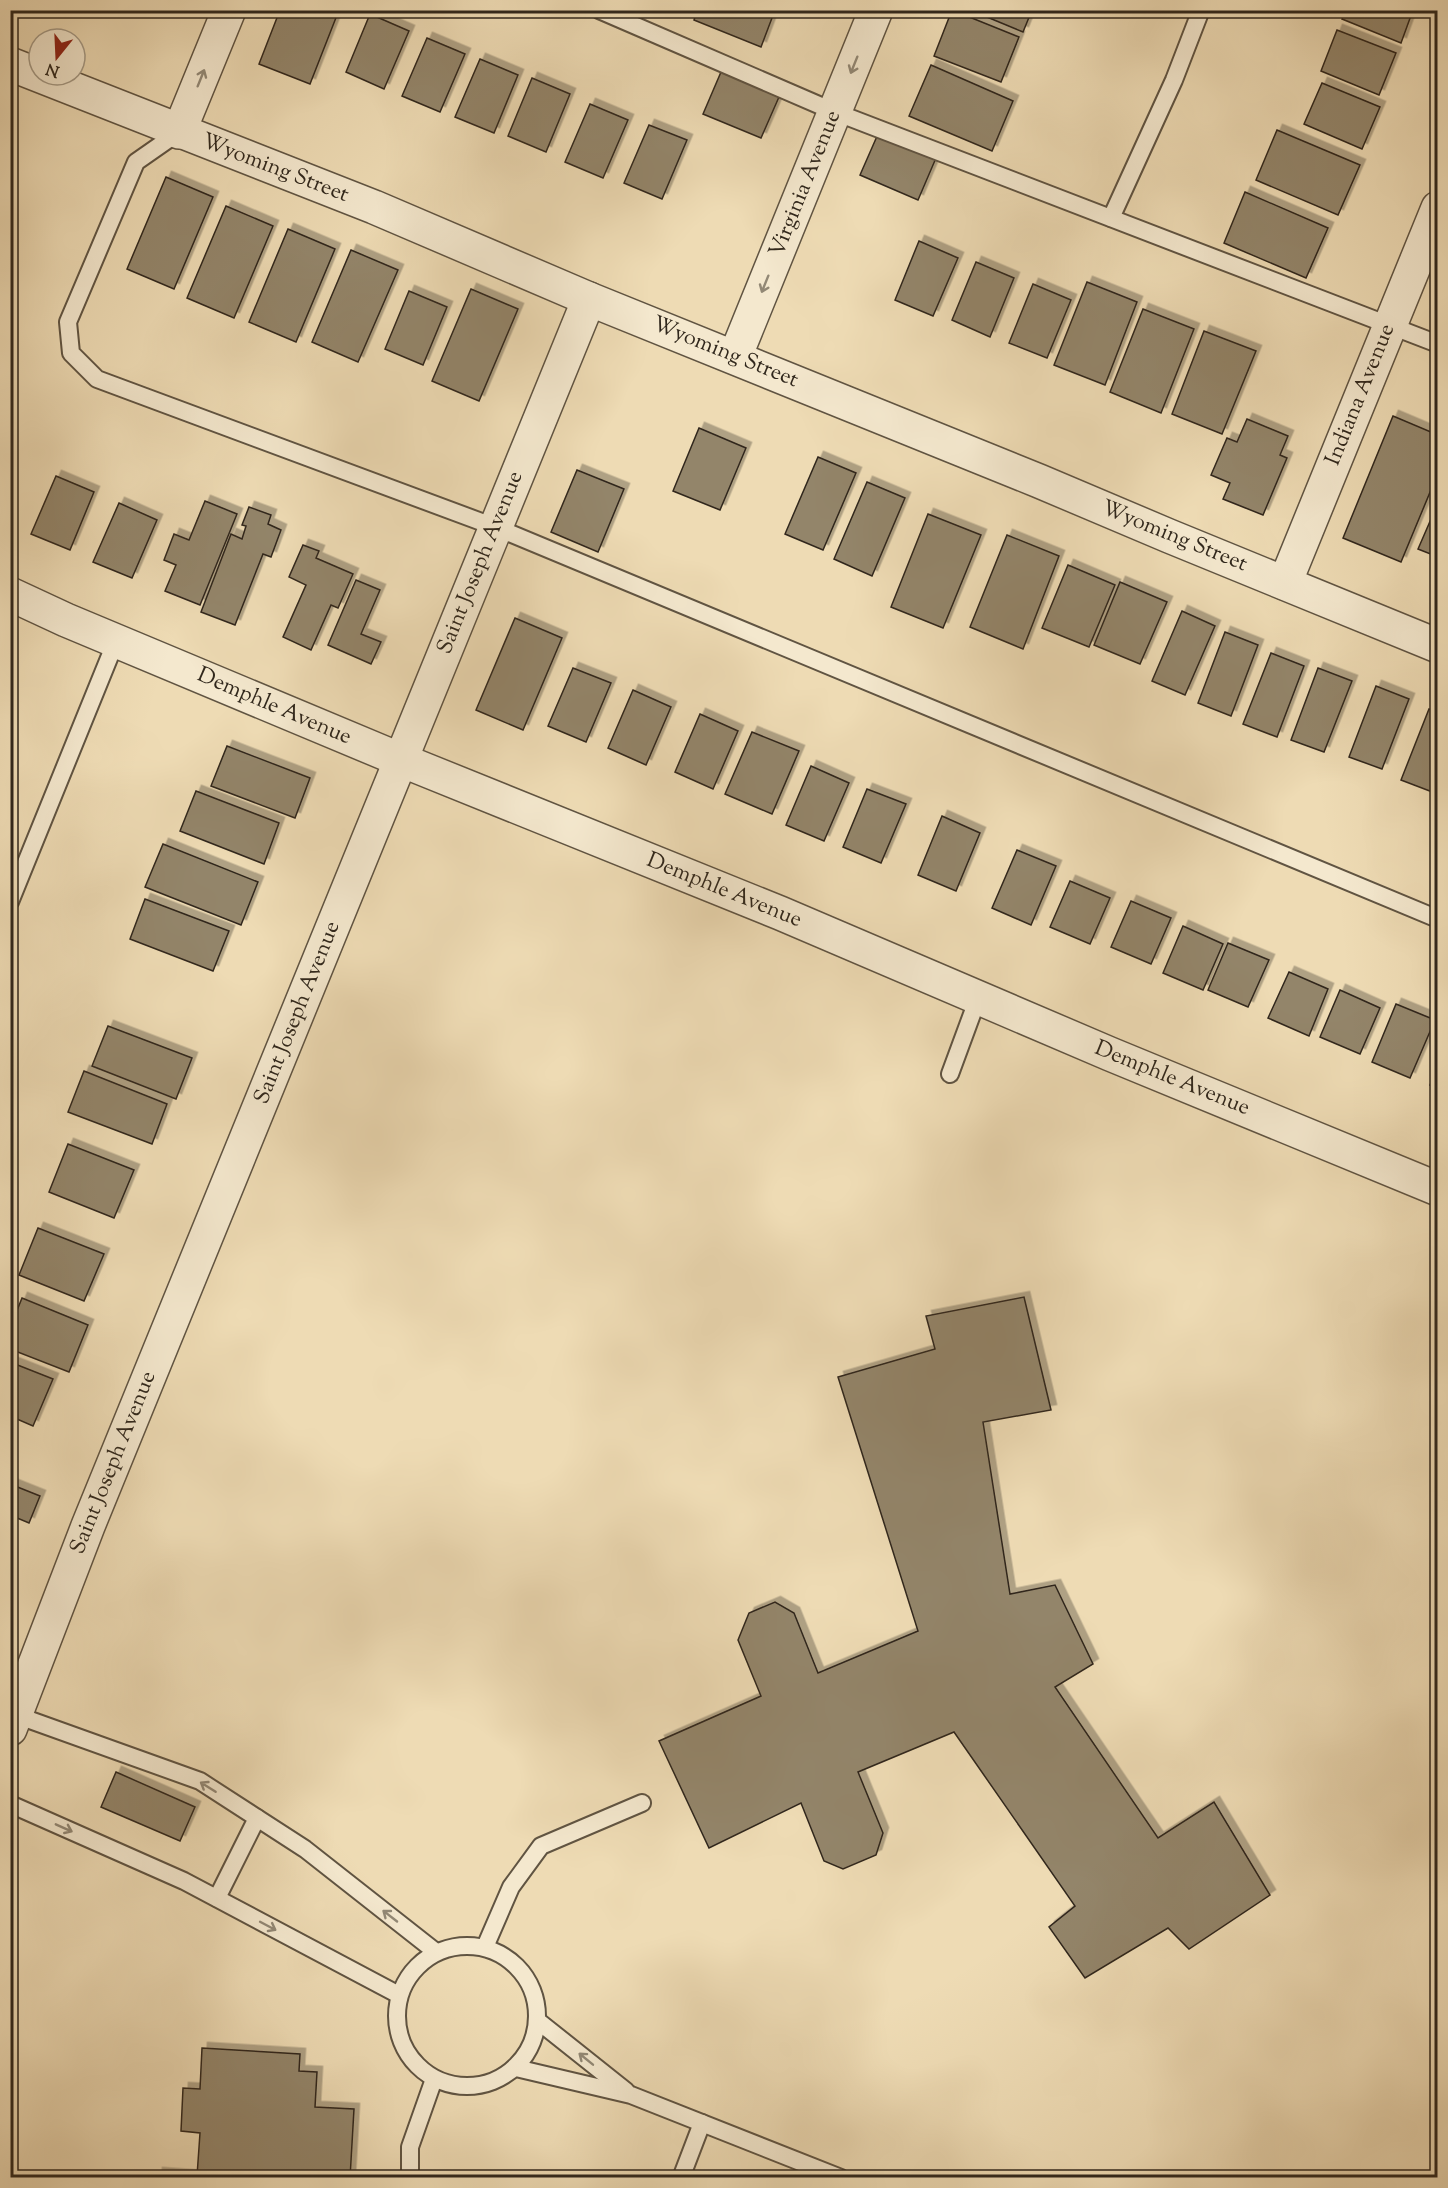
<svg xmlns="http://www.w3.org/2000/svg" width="1448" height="2188" font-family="'Sorts Mill Goudy',serif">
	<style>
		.building { fill: #93856b; stroke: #30271c; stroke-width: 1.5; filter: url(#shadow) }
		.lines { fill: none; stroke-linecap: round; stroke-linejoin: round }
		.service-casing { stroke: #605442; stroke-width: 20 }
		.minor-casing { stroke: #605442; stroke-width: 36 }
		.tertiary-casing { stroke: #605442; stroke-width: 36 }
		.service { stroke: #f4e8ce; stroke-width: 16 }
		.minor { stroke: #f4e8ce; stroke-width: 33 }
		.tertiary { stroke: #f4e8ce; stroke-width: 33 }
		.oneway { stroke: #928875 }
		.labels { text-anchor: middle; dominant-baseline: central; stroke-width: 4.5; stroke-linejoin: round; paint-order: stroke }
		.street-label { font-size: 22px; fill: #30271c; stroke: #f4e8ce }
	</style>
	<defs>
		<filter id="shadow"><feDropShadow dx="5.5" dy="-5.5" stdDeviation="0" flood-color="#0004"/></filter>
	</defs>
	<rect width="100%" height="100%" fill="#eedbb4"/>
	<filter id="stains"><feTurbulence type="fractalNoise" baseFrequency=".00333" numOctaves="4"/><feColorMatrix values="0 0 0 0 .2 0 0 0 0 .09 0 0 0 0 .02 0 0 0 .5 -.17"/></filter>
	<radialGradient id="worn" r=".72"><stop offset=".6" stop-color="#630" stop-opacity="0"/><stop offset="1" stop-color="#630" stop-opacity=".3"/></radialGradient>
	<g class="building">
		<path d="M280 10H339L310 84 259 64Z"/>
		<path d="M697 10H775L761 47 694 20Z"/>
		<path d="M952 10 1019 37 1001 82 934 56Z"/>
		<path d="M970 10H1032L1023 32Z"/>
		<path d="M1346 10H1413L1401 43 1342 19Z"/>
		<path d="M370 14 409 31 384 89 346 72Z"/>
		<path d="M1337 30 1396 53 1379 95 1321 71Z"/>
		<path d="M427 38 465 54 440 112 402 96Z"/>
		<path d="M480 59 518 75 494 133 455 117Z"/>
		<path d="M931 65 1013 101 992 151 909 116Z"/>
		<path d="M721 72 779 97 761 138 703 114Z"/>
		<path d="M532 78 570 94 546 152 508 136Z"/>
		<path d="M1322 83 1380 107 1362 149 1304 124Z"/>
		<path d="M590 104 628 120 603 178 565 162Z"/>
		<path d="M649 125 687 140 662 199 624 183Z"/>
		<path d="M1277 130 1360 165 1338 215 1256 180Z"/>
		<path d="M878 134 936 158 918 200 860 175Z"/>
		<path d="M166 177 213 197 174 289 127 269Z"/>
		<path d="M1245 192 1328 228 1306 278 1224 243Z"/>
		<path d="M226 206 273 226 234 318 187 298Z"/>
		<path d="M288 229 335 249 296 342 249 322Z"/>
		<path d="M919 241 958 258 933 316 895 300Z"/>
		<path d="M351 250 398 270 358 362 312 342Z"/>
		<path d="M976 262 1014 278 990 337 952 320Z"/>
		<path d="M1087 282 1137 302 1105 385 1054 365Z"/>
		<path d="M1033 284 1071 300 1047 358 1009 343Z"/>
		<path d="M471 289 518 309 479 401 432 381Z"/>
		<path d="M409 291 447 307 423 365 385 349Z"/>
		<path d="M1143 309 1194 329 1161 413 1110 392Z"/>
		<path d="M1204 331 1256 351 1222 434 1172 414Z"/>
		<path d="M1393 416 1438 435V473L1401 562 1343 538Z"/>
		<path d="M1247 419 1288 436 1280 455 1287 458 1263 515 1223 499 1230 483 1211 475 1227 438 1237 442Z"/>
		<path d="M699 428 746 448 720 510 673 491Z"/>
		<path d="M818 457 856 473 823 550 785 534Z"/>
		<path d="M577 470 624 489 598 552 551 532Z"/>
		<path d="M56 476 94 492 70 550 31 534Z"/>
		<path d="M867 482 905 498 872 576 834 559Z"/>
		<path d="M205 501 237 514 200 605 165 591 176 565 164 560 174 534 189 540Z"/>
		<path d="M119 503 157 520 132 578 93 562Z"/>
		<path d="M1438 503V557L1418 549Z"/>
		<path d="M249 507 271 515 268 524 281 530 271 557 263 554 235 625 201 612 231 534 242 539 246 526 242 525Z"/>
		<path d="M928 514 981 535 943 628 891 607Z"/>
		<path d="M1007 535 1059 556 1023 649 970 627Z"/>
		<path d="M303 545 319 551 316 558 353 574 338 608 331 605 311 650 283 637 306 585 289 577Z"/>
		<path d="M1068 565 1115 585 1089 647 1042 628Z"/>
		<path d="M356 580 380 590 361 634 381 642 371 664 328 645Z"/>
		<path d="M1120 582 1167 602 1140 664 1094 645Z"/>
		<path d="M1182 611 1215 626 1185 695 1152 681Z"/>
		<path d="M515 618 562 638 523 730 476 710Z"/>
		<path d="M1225 632 1258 645 1231 716 1198 703Z"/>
		<path d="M1271 653 1304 666 1277 737 1243 724Z"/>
		<path d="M573 668 611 683 586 742 548 726Z"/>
		<path d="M1318 668 1352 681 1324 752 1291 740Z"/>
		<path d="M1376 686 1409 699 1382 769 1349 757Z"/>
		<path d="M633 690 671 707 646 765 608 748Z"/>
		<path d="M1429 709 1438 712V786L1435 793 1401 780Z"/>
		<path d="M700 714 738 731 713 789 675 772Z"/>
		<path d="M752 732 799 751 772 814 725 794Z"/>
		<path d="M227 746 310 778 295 818 211 786Z"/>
		<path d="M811 766 849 783 824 841 786 825Z"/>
		<path d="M867 789 906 804 881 863 843 847Z"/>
		<path d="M196 791 279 823 264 864 180 831Z"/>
		<path d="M942 816 980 833 956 891 918 875Z"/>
		<path d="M163 844 258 882 241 925 145 887Z"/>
		<path d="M1017 850 1056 866 1031 925 992 908Z"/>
		<path d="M1070 881 1110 898 1090 944 1050 927Z"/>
		<path d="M145 899 229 931 213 971 130 939Z"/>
		<path d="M1131 901 1171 918 1151 964 1111 947Z"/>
		<path d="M1183 926 1223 944 1203 990 1163 973Z"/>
		<path d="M1228 943 1269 960 1248 1007 1208 990Z"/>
		<path d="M1289 972 1328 989 1309 1036 1268 1018Z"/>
		<path d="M1340 990 1380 1008 1360 1054 1320 1037Z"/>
		<path d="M1396 1004 1435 1020 1410 1078 1372 1062Z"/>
		<path d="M108 1026 192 1058 176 1099 92 1066Z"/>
		<path d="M1438 1067V1088L1430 1085Z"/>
		<path d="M84 1071 167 1104 152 1144 68 1112Z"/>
		<path d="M68 1144 134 1170 114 1218 49 1192Z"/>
		<path d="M38 1228 104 1254 84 1301 19 1275Z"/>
		<path d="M1024 1297 1051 1410 983 1422 1010 1594 1055 1585 1093 1664 1055 1687 1158 1838 1214 1802 1270 1895 1189 1949 1168 1928 1085 1978 1049 1927 1075 1906 954 1732 858 1772 883 1833 876 1855 843 1869 824 1861 801 1803 709 1848 659 1741 761 1696 738 1640 749 1613 775 1602 794 1613 818 1673 918 1631 838 1377 935 1349 926 1316Z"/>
		<path d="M22 1298 88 1325 69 1372 10 1349V1328Z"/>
		<path d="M10 1362 53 1379 33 1426 10 1416Z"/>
		<path d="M10 1484 40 1496 29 1523 10 1515Z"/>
		<path d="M116 1772 195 1807 180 1841 101 1807Z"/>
		<path d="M202 2048 300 2054 299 2071 317 2072 315 2107 354 2109 350 2178H157V2173L197 2176 200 2133 181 2131 183 2088 200 2089Z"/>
	</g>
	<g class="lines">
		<defs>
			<g id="service">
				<path d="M599 10 835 112 1438 344"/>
				<path d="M179 132 136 162 68 322 71 353 97 379 495 527 1438 919"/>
				<path d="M1111 218 1174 80 1201 10"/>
				<path d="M10 902 116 641"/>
				<path d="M950 1074 978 998"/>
				<path d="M16 1715 200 1781 305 1849 436 1952"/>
				<path d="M10 1804 184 1881 399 1995"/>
				<path d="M217 1898 257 1818"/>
				<circle cx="467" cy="2016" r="70"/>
				<path d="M485 1947 511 1887 541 1846 642 1803"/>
				<path d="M538 2021 626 2091"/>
				<path d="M516 2068 631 2095 841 2178"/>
				<path d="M410 2178V2147L434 2079"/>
				<path d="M681 2178 702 2123"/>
			</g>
			<g id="minor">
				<path d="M179 132 229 10"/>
				<path d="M735 357 876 10"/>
				<path d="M1285 583 1438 208"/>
				<path d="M10 594 66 620 401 760 780 913 1110 1054 1438 1189"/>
				<path d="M10 1729 88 1526 589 299"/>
			</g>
			<path id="tertiary" d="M10 64 374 207 589 299 1039 481 1169 536 1438 646"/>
		</defs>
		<use href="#service" class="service-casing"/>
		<use href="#minor" class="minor-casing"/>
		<use href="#tertiary" class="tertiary-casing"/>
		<use href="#service" class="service"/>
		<use href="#minor" class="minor"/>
		<use href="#tertiary" class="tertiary"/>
	</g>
	<defs><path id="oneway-shaft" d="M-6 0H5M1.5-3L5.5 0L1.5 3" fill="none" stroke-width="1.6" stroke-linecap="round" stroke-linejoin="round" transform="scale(1.5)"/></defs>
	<g class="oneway">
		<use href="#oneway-shaft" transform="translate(854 65) rotate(112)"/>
		<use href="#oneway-shaft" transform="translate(201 78) rotate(-68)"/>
		<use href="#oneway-shaft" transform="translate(765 284) rotate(112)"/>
		<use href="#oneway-shaft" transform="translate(208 1787) rotate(-148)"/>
		<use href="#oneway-shaft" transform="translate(64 1828) rotate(24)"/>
		<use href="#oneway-shaft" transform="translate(390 1916) rotate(-142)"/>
		<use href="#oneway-shaft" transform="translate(268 1926) rotate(28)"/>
		<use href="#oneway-shaft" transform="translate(586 2059) rotate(-141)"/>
	</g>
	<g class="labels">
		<g class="street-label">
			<text transform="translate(275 169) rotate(21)">Wyoming Street</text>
			<text transform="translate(806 184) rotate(-68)">Virginia Avenue</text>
			<text transform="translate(725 353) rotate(22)">Wyoming Street</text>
			<text transform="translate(1361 395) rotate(-68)">Indiana Avenue</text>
			<text transform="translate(1174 537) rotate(22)">Wyoming Street</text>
			<text transform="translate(481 563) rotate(-68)">Saint Joseph Avenue</text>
			<text transform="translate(274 707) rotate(23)">Demphle Avenue</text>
			<text transform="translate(724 891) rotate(22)">Demphle Avenue</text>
			<text transform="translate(298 1013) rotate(-68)">Saint Joseph Avenue</text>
			<text transform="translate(1172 1079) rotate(22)">Demphle Avenue</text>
			<text transform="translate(114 1463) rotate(-68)">Saint Joseph Avenue</text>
		</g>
	</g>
	<rect width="1448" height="2188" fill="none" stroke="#eedbb4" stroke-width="36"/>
	<rect x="12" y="12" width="1424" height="2164" fill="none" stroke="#30271c" stroke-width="3"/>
	<rect x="18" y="18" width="1412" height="2152" fill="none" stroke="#30271c" stroke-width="1.5"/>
	<g transform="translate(57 57) rotate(198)"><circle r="28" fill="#f4e8ce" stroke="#a69b87" stroke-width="1.5"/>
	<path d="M0-4.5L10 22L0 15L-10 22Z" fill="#8f2418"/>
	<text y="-9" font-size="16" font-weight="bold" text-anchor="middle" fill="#30271c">N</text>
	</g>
	<rect width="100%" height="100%" filter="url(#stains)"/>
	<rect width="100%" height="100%" fill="url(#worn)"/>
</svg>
